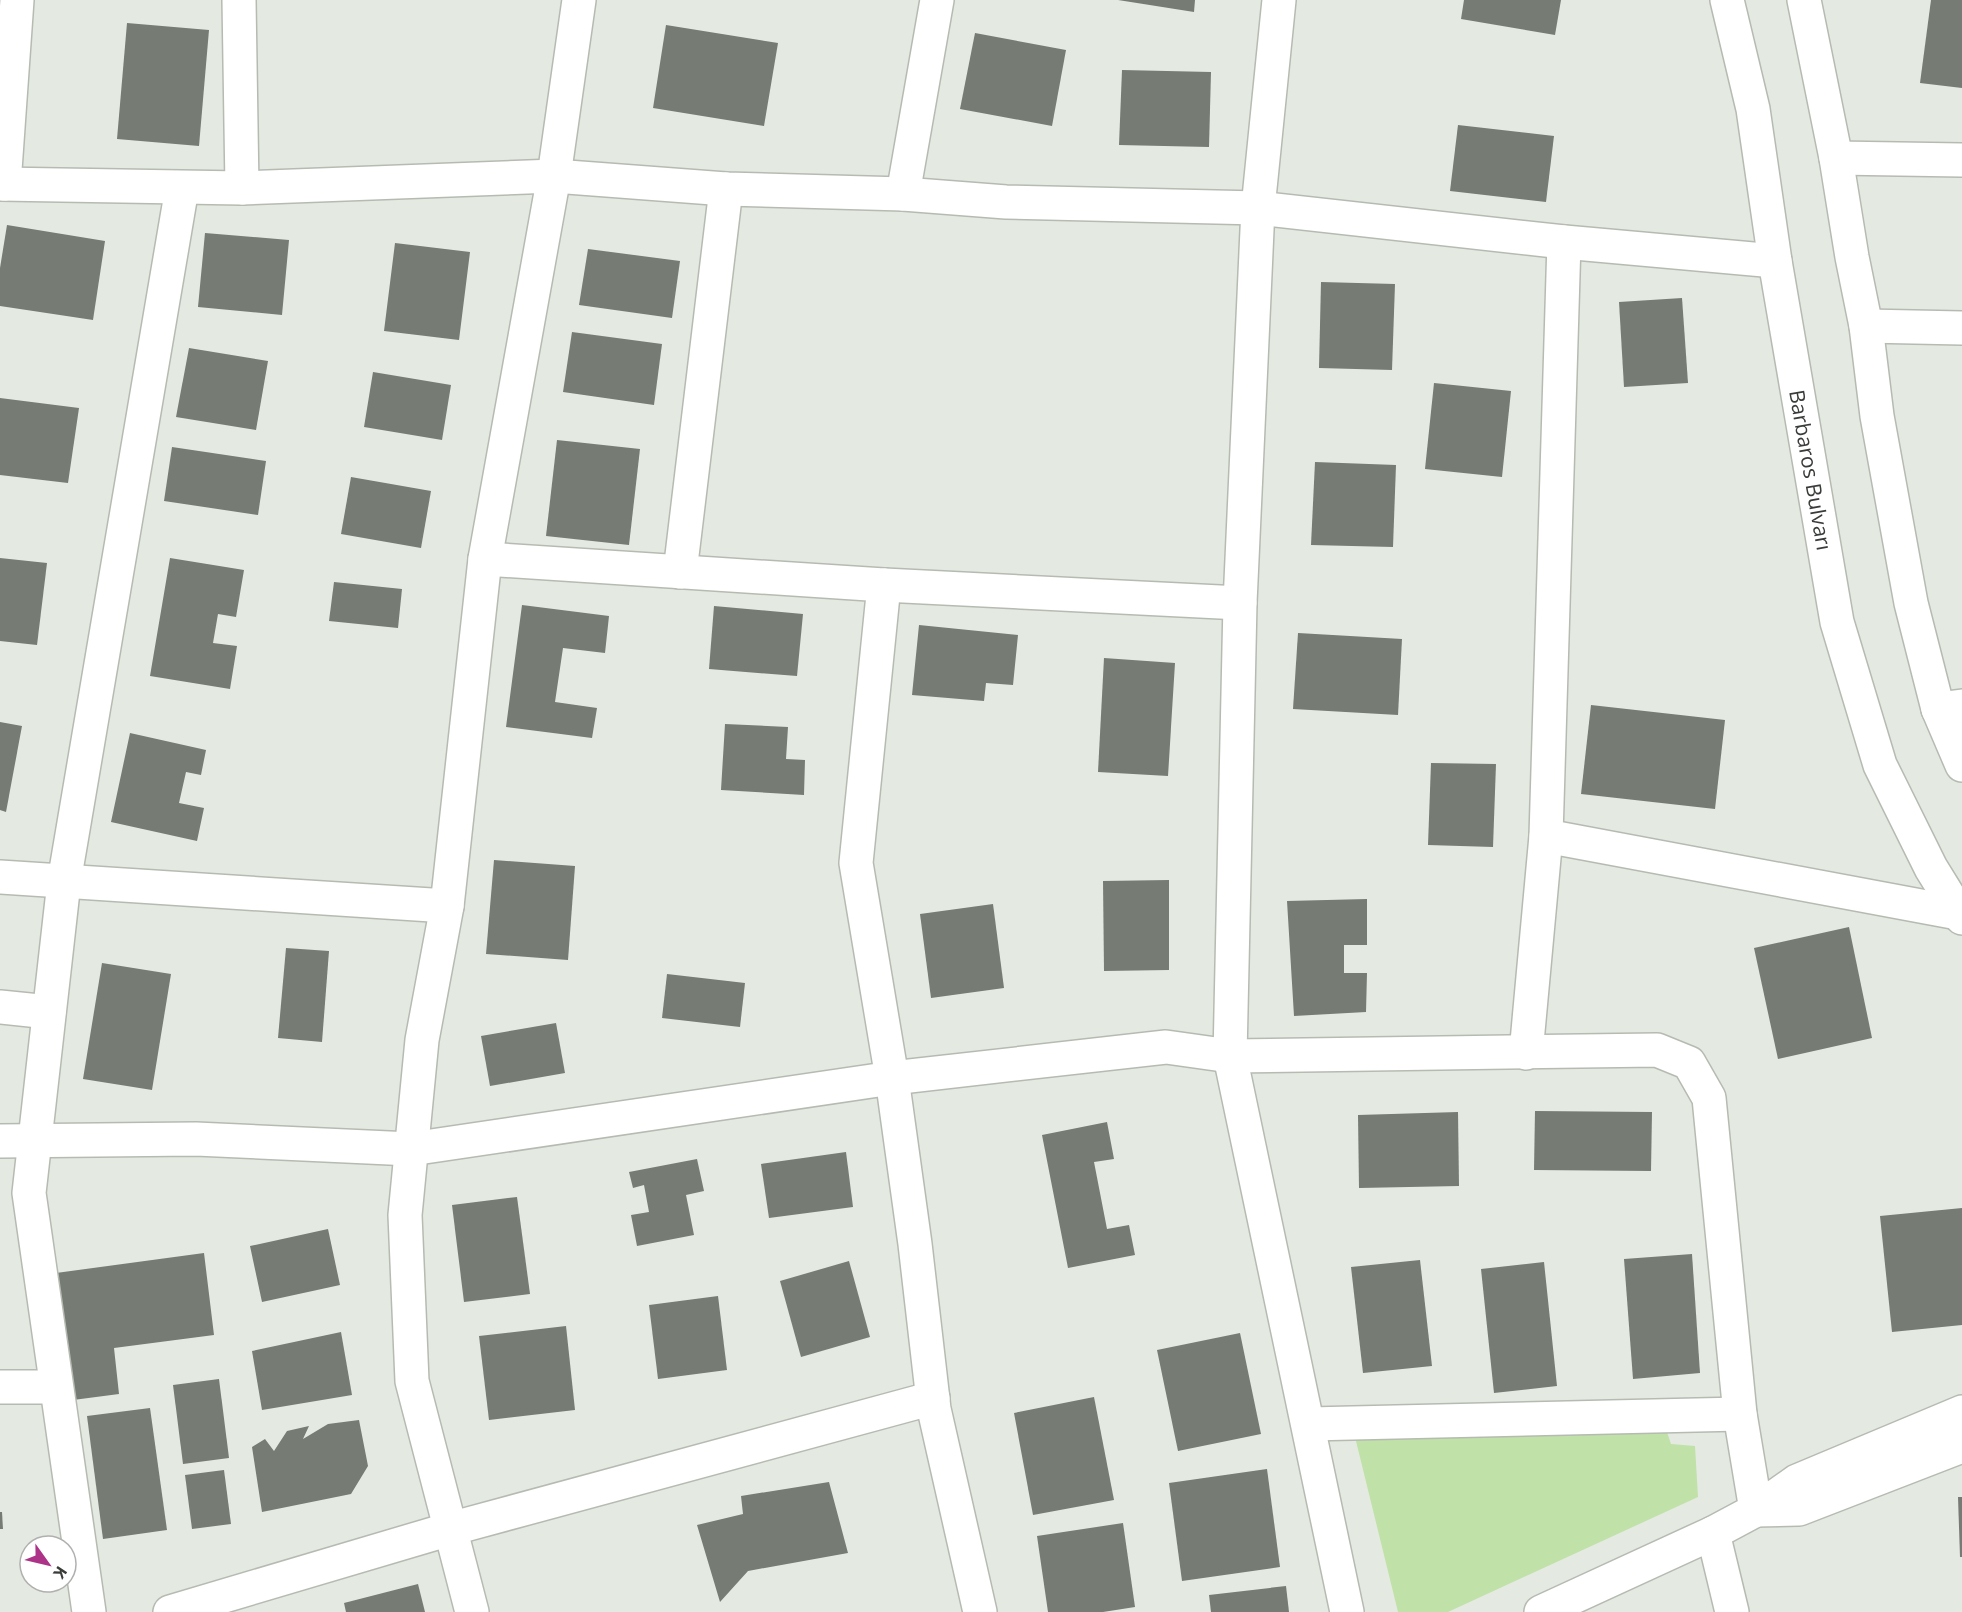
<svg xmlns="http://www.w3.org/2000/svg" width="1962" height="1612" font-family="'Open Sans',sans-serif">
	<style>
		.green { fill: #c0e1a8 }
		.building { fill: #767b73 }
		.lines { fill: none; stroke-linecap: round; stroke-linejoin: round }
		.minor-casing { stroke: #b6bbb2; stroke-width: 36 }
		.tertiary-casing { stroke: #b6bbb2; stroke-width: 36 }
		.minor { stroke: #fff; stroke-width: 33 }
		.tertiary { stroke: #fff; stroke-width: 33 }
		.labels { text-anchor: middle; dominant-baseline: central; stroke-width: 6; stroke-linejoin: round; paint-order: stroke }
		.street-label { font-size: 21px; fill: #393c38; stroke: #fff }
	</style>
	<rect width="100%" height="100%" fill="#e4eae1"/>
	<path class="green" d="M1665 1426 1671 1444 1695 1446 1698 1497 1448 1612H1398L1355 1437Z"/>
	<g class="building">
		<path d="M1118 0H1195L1194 12Z"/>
		<path d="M1464 0H1561L1555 35 1461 19Z"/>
		<path d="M1931 0H1962V88L1920 83Z"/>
		<path d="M127 23 209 30 199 146 117 139Z"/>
		<path d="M666 25 778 43 764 126 653 108Z"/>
		<path d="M975 33 1066 50 1052 126 960 109Z"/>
		<path d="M1122 70 1211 72 1209 147 1119 145Z"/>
		<path d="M1458 125 1554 136 1546 202 1450 191Z"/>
		<path d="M7 225 105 241 93 320 0 306V268Z"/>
		<path d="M205 233 289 240 282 315 198 307Z"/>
		<path d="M395 243 470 252 459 340 384 331Z"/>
		<path d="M588 249 680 261 672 318 579 305Z"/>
		<path d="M1321 282 1395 284 1392 370 1319 368Z"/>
		<path d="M1682 298 1688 383 1624 387 1619 302Z"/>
		<path d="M572 332 662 344 654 405 563 392Z"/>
		<path d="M189 348 268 361 256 430 176 417Z"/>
		<path d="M373 372 451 385 442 440 364 427Z"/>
		<path d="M1434 383 1511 391 1502 477 1425 469Z"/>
		<path d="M0 398 79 408 68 483 0 475Z"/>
		<path d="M557 440 640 449 629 545 546 536Z"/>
		<path d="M172 447 266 461 258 515 164 501Z"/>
		<path d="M1315 462 1396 465 1393 547 1311 545Z"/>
		<path d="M351 477 431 491 421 548 341 534Z"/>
		<path d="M0 558 47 563 37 645 0 641Z"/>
		<path d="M170 558 244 570 236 617 218 614 213 643 237 646 230 689 150 676Z"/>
		<path d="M334 582 402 589 398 628 329 621Z"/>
		<path d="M522 605 609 616 605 653 563 648 555 702 597 708 592 738 506 727Z"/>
		<path d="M714 606 803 614 797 676 709 669Z"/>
		<path d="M919 625 1018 635 1013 685 986 683 984 701 912 695Z"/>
		<path d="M1298 633 1402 639 1398 715 1293 709Z"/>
		<path d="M1104 658 1175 663 1168 776 1098 772Z"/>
		<path d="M1591 705 1725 720 1715 809 1581 794Z"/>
		<path d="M0 722 22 726 6 812 0 810Z"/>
		<path d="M725 724 788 727 786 759 805 760 804 795 721 790Z"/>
		<path d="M130 733 206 750 201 775 186 772 179 803 204 808 197 841 111 822Z"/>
		<path d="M1431 763 1496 764 1493 847 1428 845Z"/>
		<path d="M494 860 575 866 568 960 486 954Z"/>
		<path d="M1169 880V970L1104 971 1103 881Z"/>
		<path d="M1367 899V945H1344V973H1367L1366 1012 1294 1016 1287 901Z"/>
		<path d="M993 904 1004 988 931 998 920 914Z"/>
		<path d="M1849 927 1872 1038 1778 1059 1754 948Z"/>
		<path d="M286 948 329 951 322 1042 278 1038Z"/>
		<path d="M102 963 171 974 152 1090 83 1079Z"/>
		<path d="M667 974 745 983 740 1027 662 1018Z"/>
		<path d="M556 1023 565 1073 490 1086 481 1036Z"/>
		<path d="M1535 1111 1652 1112 1651 1171 1534 1170Z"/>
		<path d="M1458 1112 1459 1186 1359 1188 1358 1115Z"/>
		<path d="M1107 1122 1114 1159 1094 1162 1107 1229 1129 1225 1135 1255 1068 1268 1042 1135Z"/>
		<path d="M846 1152 853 1207 769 1218 761 1164Z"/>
		<path d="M697 1159 704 1191 686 1195 694 1235 637 1246 631 1215 649 1212 644 1185 633 1188 629 1172Z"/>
		<path d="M517 1197 530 1294 464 1302 452 1205Z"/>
		<path d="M1962 1208V1325L1892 1332 1880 1216Z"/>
		<path d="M328 1229 340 1285 262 1302 250 1246Z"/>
		<path d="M204 1253 214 1335 114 1348 119 1394 73 1400 56 1273Z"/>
		<path d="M1692 1254 1700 1373 1633 1379 1624 1259Z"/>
		<path d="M1420 1260 1432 1366 1363 1373 1351 1267Z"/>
		<path d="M849 1261 870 1337 801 1357 780 1281Z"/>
		<path d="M1544 1262 1557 1386 1494 1393 1481 1269Z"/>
		<path d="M718 1296 727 1370 658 1379 649 1305Z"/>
		<path d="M566 1326 575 1410 489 1420 479 1336Z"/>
		<path d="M341 1332 352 1395 262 1410 252 1351Z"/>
		<path d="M1240 1333 1261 1434 1178 1451 1157 1350Z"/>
		<path d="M219 1379 229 1458 183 1464 173 1385Z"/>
		<path d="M1094 1397 1114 1500 1033 1515 1014 1413Z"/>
		<path d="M150 1408 167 1530 103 1539 87 1416Z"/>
		<path d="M359 1420 368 1466 351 1494 262 1512 252 1447 265 1439 274 1451 287 1431 309 1426 303 1439 328 1424Z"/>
		<path d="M1267 1469 1280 1567 1182 1581 1169 1483Z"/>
		<path d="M224 1470 231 1524 192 1529 185 1475Z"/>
		<path d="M829 1482 848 1553 748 1571 720 1602 697 1525 743 1514 741 1496Z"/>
		<path d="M1958 1497H1962V1557H1960Z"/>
		<path d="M0 1512H2L3 1529H0Z"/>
		<path d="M1123 1523 1135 1607 1103 1612H1048L1037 1536Z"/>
		<path d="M418 1584 425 1612H346L344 1603Z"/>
		<path d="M1286 1586 1289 1612H1211L1209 1595Z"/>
	</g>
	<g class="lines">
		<defs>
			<g id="minor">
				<path d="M239 0 242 188"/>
				<path d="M1279 0 1258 208 1240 603 1230 1056 1347 1612"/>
				<path d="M1836 158 1962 160"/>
				<path d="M0 184 242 188 554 176 726 189 903 194 1006 202 1258 208 1564 242 1775 261"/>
				<path d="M4 184 17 0"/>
				<path d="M903 194 937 0"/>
				<path d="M1866 326 1962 328"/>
				<path d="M485 559 884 585 1240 603"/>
				<path d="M680 572 726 189"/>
				<path d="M884 585 856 863 892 1078 915 1244 934 1409 980 1612"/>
				<path d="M1938 709 1962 706"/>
				<path d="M1546 836 1958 913"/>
				<path d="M0 877 447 906"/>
				<path d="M0 1007 49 1012"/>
				<path d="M1526 1053 1546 836 1564 242"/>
				<path d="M0 1141 196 1139 411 1149 892 1078 1166 1047 1230 1056 1657 1050 1689 1063 1709 1098 1740 1414 1756 1510 1713 1533 1541 1612"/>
				<path d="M0 1387H56"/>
				<path d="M1309 1424 1740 1414"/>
				<path d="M1713 1533 1732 1612"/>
				<path d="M89 1612 29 1193 64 882 182 188"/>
				<path d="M170 1612 450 1529 933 1398"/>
				<path d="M472 1612 412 1381 405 1215 422 1040 447 906 485 559 554 176 579 0"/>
			</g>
			<g id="tertiary">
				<path d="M1727 0 1753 109 1775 261 1837 622 1880 765 1931 868 1962 918"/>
				<path d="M1804 0 1836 158 1852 257 1866 326 1877 416 1911 603 1938 709 1962 765"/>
				<path d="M1756 1510 1797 1481 1962 1412"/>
				<path d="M1756 1510 1799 1509 1962 1446"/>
			</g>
		</defs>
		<use href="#minor" class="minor-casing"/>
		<use href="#tertiary" class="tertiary-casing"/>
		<use href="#minor" class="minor"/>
		<use href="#tertiary" class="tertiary"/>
	</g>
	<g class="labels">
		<g class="street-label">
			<text transform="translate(1811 470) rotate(80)">Barbaros Bulvarı</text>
		</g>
	</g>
	<g transform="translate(48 1564) rotate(124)"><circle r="28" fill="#ffffff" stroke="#b0b1af" stroke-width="1.5"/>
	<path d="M0-4.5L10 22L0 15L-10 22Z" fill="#ac3387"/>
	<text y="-9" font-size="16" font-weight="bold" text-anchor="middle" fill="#393c38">K</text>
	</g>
</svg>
